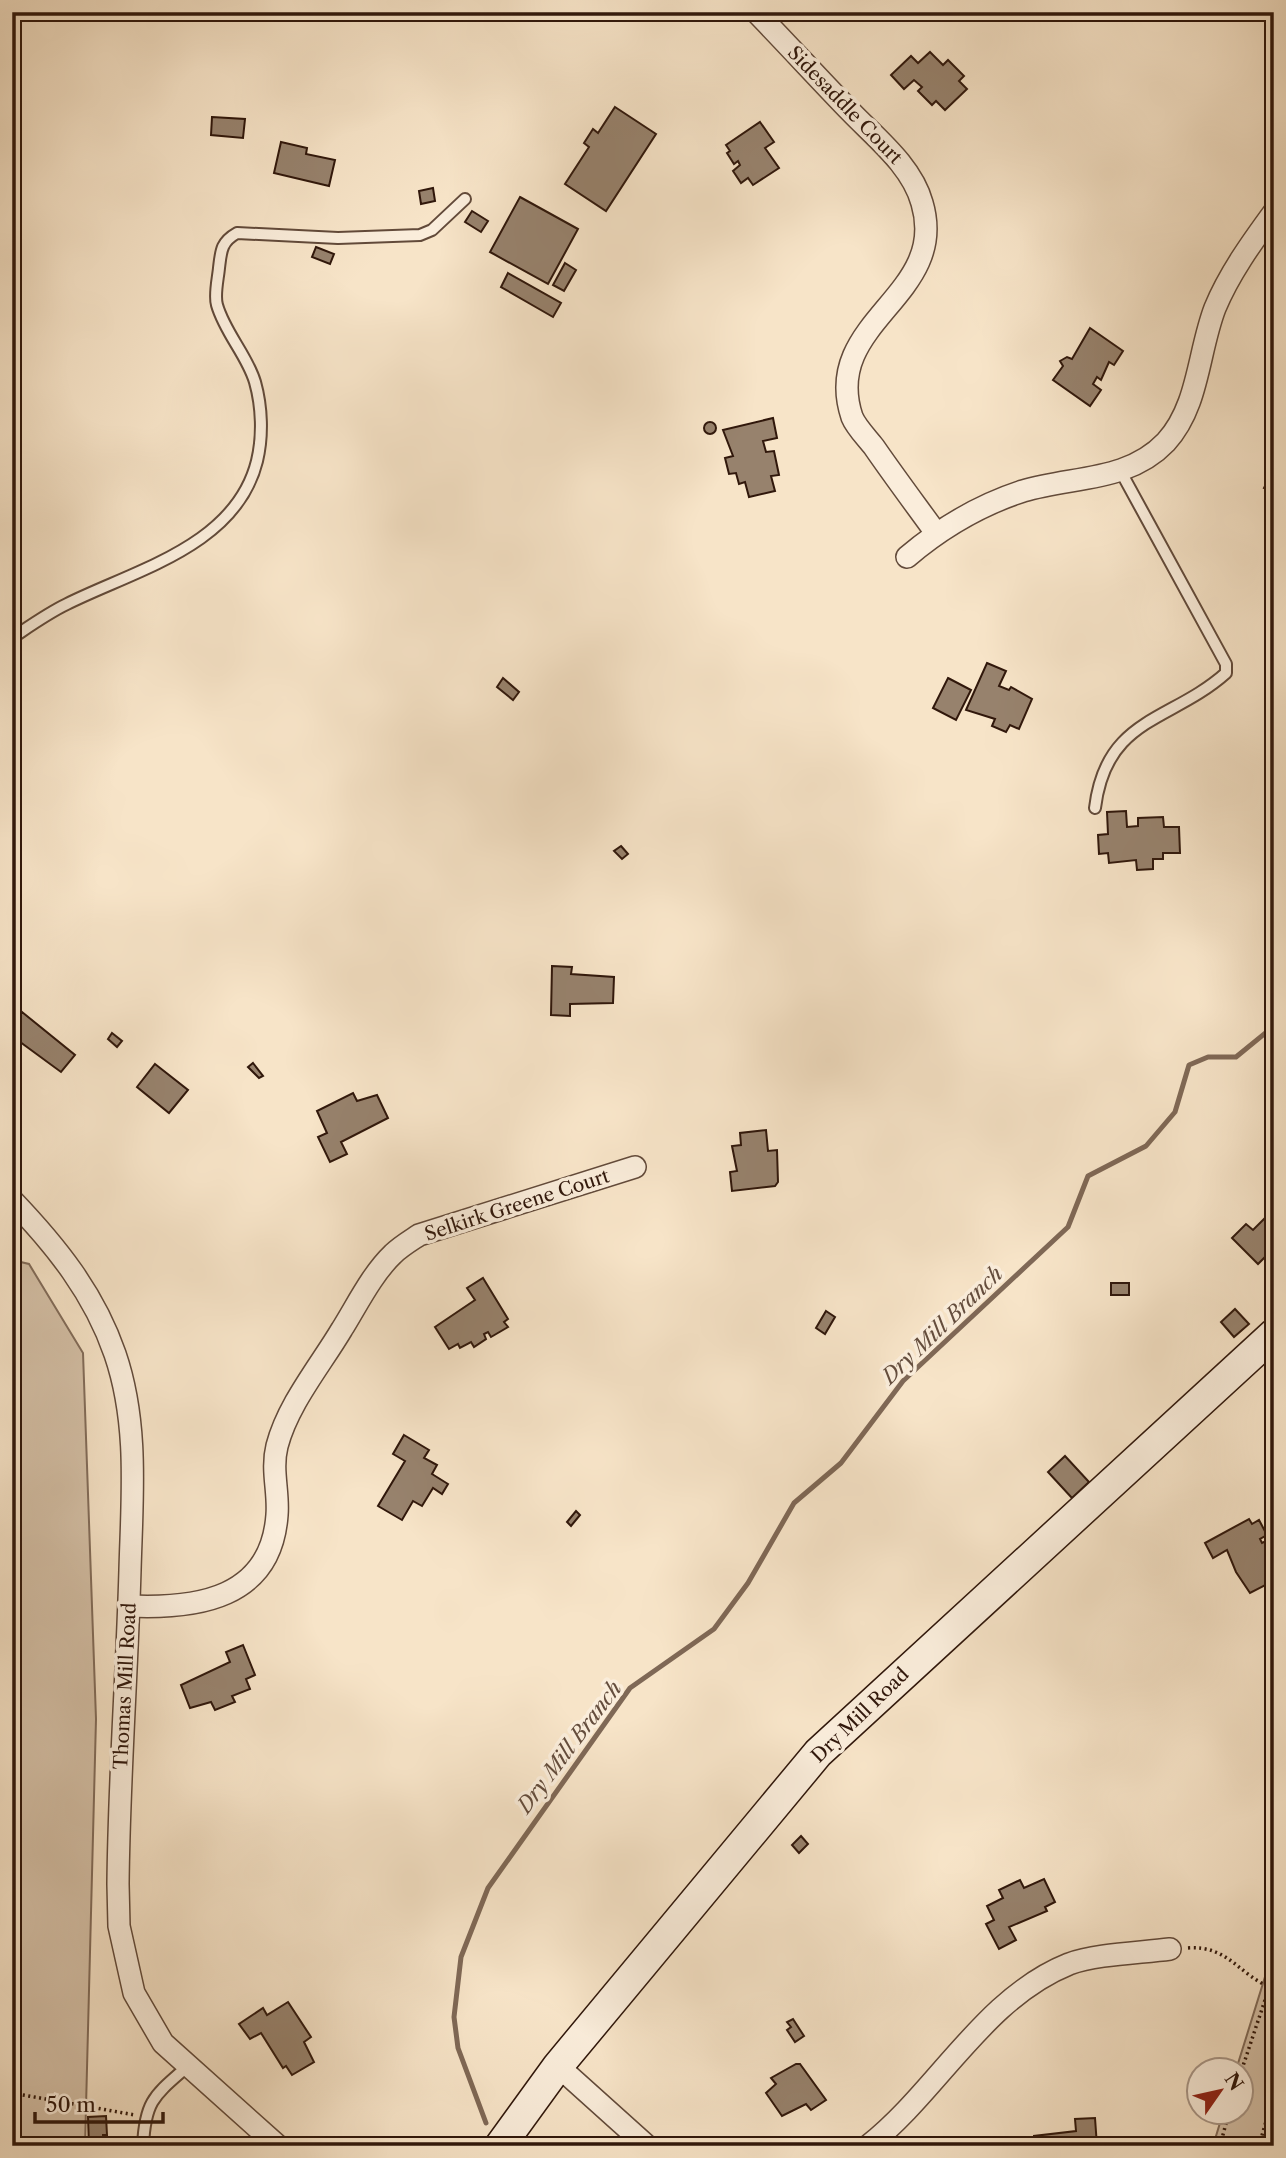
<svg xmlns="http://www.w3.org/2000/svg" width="1286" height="2158" font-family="'Libre Caslon Text',serif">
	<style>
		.green { fill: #d5c1a8; stroke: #826c5a; stroke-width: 2 }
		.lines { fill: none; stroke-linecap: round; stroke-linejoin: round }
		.stream { stroke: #7f6856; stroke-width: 5 }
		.building { fill: #97826d; stroke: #30170b; stroke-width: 2 }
		.lane-casing { stroke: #624a3a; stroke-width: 14 }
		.street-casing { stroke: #624a3a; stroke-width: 24 }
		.secondary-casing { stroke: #30170b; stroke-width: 33 }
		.path { stroke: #30170b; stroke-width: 3.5; stroke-dasharray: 2 3.5; stroke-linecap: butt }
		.lane { stroke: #faeddb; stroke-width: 10 }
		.street { stroke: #faeddb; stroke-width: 21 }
		.secondary { stroke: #faeddb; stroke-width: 30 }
		.labels { text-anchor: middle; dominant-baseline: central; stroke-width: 7; stroke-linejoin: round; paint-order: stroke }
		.street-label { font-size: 19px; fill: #30170b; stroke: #faeddb }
		.water-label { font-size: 21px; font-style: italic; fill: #644d3d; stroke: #faeddb }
	</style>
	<rect width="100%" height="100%" fill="#f7e4c8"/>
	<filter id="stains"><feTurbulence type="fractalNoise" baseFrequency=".00286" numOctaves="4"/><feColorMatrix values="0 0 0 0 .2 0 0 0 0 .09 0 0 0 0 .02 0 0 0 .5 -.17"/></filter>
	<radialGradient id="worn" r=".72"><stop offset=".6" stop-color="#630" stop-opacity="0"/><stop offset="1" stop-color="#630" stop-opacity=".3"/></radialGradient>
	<g class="green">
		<path d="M12 1260 29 1264 83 1353 96 1719 85 2146H12Z"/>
		<path d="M1274 1948V2146H1213L1223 2113 1240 2112V2070H1236Z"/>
	</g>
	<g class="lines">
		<path class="stream" d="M486 2123 458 2048 454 2017 461 1957 488 1888 630 1688 714 1629 748 1583 794 1503 841 1463 903 1381 1068 1227 1088 1176 1146 1146 1175 1112 1189 1065 1208 1057H1236L1274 1026"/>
	</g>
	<g class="building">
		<path d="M930 52 943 65 948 60 964 76 959 81 967 89 945 110 936 101 932 105 918 91 922 87 914 80 904 89 891 75 911 56 918 63Z"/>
		<path d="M615 107 656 134 606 211 565 184 589 147 584 143 593 129 598 133Z"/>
		<path d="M212 117 245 119 243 138 211 135Z"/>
		<path d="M760 122 774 142 765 148 779 168 753 185 748 178 741 183 733 171 740 165 738 161 734 164 727 153 730 151 726 145Z"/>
		<path d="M281 142 307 148 306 154 335 160 329 186 274 173Z"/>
		<path d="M433 188 435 201 421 204 419 191Z"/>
		<path d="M520 197 578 229 548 284 490 252Z"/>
		<path d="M472 211 488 221 481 232 465 222Z"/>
		<path d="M316 247 334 254 330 264 312 257Z"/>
		<path d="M565 263 576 270 564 291 553 285Z"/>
		<path d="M508 273 561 303 553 317 501 287Z"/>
		<path d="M1090 328 1123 351 1114 365 1109 362 1101 380 1097 377 1093 384 1101 390 1090 406 1053 380 1063 366 1060 361 1067 357 1072 359Z"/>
		<path d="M773 418 777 438 763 441 766 452 774 451 779 475 771 476 775 491 749 497 745 482 739 484 736 473 729 474 725 458 733 456 723 430Z"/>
		<circle cx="710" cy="428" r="6"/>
		<path d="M1274 461V492L1264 488 1274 469 1270 467Z"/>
		<path d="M987 663 1006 671 999 686 1009 690 1011 687 1032 699 1019 729 1010 725 1006 732 992 726 995 719 966 710Z"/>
		<path d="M503 678 519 692 513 700 497 687Z"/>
		<path d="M948 678 971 690 956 720 933 708Z"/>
		<path d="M1126 811 1127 827 1138 826V818L1163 817 1164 827H1179L1180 853H1163V859H1153V869L1137 870 1136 860 1109 863 1108 853 1099 854 1098 835 1108 834 1107 812Z"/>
		<path d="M621 846 628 854 622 859 614 851Z"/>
		<path d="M552 966 572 967 571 974 614 977 613 1003 570 1004V1016L551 1015Z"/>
		<path d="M22 1012 75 1055 61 1072 12 1036V1024Z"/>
		<path d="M112 1033 122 1041 117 1047 108 1039Z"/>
		<path d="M253 1063 263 1076 259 1078 248 1067Z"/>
		<path d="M155 1064 188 1090 169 1113 137 1087Z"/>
		<path d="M353 1093 357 1101 377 1095 388 1118 341 1142 347 1154 330 1162 318 1137 327 1133 317 1111Z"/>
		<path d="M766 1130 768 1151 777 1150 778 1182 775 1186 732 1191 730 1172 737 1171 732 1146 741 1145 740 1133Z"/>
		<path d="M1273 1210 1274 1248 1258 1264 1232 1238 1246 1224 1253 1230Z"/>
		<path d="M483 1278 508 1319 504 1322 508 1327 491 1337 488 1332 484 1334 486 1339 474 1347 471 1342 460 1348 458 1344 449 1349 435 1327 475 1300 467 1288Z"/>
		<rect x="1111" y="1283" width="18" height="12"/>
		<path d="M1235 1309 1249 1324 1234 1337 1221 1322Z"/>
		<path d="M826 1311 835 1317 825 1334 816 1328Z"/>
		<path d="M404 1435 429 1450 424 1458 437 1465 432 1474 448 1484 442 1494 433 1488 422 1506 413 1501 402 1520 378 1506 405 1461 393 1454Z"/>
		<path d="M1065 1456 1089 1482 1072 1498 1048 1472Z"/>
		<path d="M576 1511 580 1515 571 1526 567 1522Z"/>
		<path d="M1249 1519 1252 1524 1259 1520 1267 1535 1260 1539 1262 1543 1266 1541 1273 1552V1557L1269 1559 1274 1567 1268 1571 1273 1581 1250 1593 1236 1572 1227 1550 1213 1558 1205 1543Z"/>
		<path d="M243 1645 255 1675 246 1679 250 1689 232 1696 235 1702 215 1710 211 1702 190 1708 181 1685 230 1662 226 1652Z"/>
		<path d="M801 1836 808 1844 799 1853 792 1845Z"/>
		<path d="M1044 1879 1055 1902 1045 1907 1047 1911 1009 1927 1016 1940 999 1949 986 1924 994 1920 987 1906 1003 1898 999 1890 1020 1880 1024 1888Z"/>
		<path d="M288 2002 311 2037 304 2042 314 2062 292 2075 286 2066 283 2068 261 2033 250 2039 239 2024 263 2008 267 2015Z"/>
		<path d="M793 2019 804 2036 795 2042 787 2030 791 2027 787 2022Z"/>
		<path d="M796 2064H800L826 2100 811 2110 806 2104 782 2116 766 2093 776 2084 771 2078Z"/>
		<path d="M106 2116 107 2135H103V2146H89L88 2117Z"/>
		<path d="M1095 2118 1097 2146H1034V2136L1076 2131 1075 2119Z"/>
	</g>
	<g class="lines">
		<defs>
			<g id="lane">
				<path d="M12 638C30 626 48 613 67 604 135 570 236 546 257 461 263 436 262 407 255 382 247 355 225 333 217 305 214 295 218 279 219 268 221 251 221 242 237 233L338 238 420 235 432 230 465 199"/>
				<path d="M1095 808C1106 717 1171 722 1226 673V664L1121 472"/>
				<path d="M143 2146C145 2100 155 2095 188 2066"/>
			</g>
			<g id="street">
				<path d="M756 12C788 45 819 79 851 112 876 138 912 166 922 203 950 297 820 321 852 417 856 427 867 438 874 447 894 476 915 504 936 533"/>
				<path d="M907 557C941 528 980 505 1023 491 1073 476 1128 482 1166 442 1199 406 1198 352 1215 308 1229 274 1252 242 1274 212"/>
				<path d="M12 1200C56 1246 94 1293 115 1354 139 1424 132 1497 130 1570 127 1675 119 1779 118 1884L119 1926 134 1993 163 2043 278 2146"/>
				<path d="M129 1606C197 1609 271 1599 277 1515 279 1492 271 1470 277 1446 288 1404 320 1366 342 1329 357 1305 372 1274 393 1254 400 1247 410 1241 419 1235L635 1167"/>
				<path d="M558 2066 647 2146"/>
				<path d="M868 2146C938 2091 984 1998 1069 1964 1096 1954 1140 1953 1170 1949"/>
			</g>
			<path id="secondary" d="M500 2146 558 2066 818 1753 1274 1334"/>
		</defs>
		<use href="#lane" class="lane-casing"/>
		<use href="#street" class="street-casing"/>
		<use href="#secondary" class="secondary-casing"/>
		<g class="path">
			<path d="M1188 1948C1229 1945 1239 1976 1274 1989"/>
			<path d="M1240 2075 1274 1973"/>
			<path d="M12 2093 135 2115"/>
			<path d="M1220 2146 1229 2112"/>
			<path d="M1259 2146 1274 2093"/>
		</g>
		<use href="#lane" class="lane"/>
		<use href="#street" class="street"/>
		<use href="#secondary" class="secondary"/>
	</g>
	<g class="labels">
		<g class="street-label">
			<text transform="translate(845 105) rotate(46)">Sidesaddle Court</text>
			<text transform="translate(517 1205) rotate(-18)">Selkirk Greene Court</text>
			<text transform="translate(125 1686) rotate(-87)">Thomas Mill Road</text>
			<text transform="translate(860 1715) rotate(-44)">Dry Mill Road</text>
		</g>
		<g class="water-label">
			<text transform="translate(942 1325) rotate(-44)">Dry Mill Branch</text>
			<text transform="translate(569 1747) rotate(-53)">Dry Mill Branch</text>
		</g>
	</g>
	<rect width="1286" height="2158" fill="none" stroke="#f7e4c8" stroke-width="42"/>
	<rect x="14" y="14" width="1258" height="2130" fill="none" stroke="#30170b" stroke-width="3.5"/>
	<rect x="21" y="21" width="1244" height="2116" fill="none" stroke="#30170b" stroke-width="2"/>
	<g transform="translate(1220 2091) rotate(56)"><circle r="33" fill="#faeddb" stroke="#a99788" stroke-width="2"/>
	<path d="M0-5L12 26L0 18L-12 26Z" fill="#8f2418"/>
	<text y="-10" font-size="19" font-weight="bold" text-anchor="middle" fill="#30170b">N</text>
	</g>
	<path d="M35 2112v10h128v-10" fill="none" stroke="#30170b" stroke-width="3.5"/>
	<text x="46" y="2112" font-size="21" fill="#30170b" stroke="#faeddb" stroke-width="5" paint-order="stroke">50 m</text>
	<rect width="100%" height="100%" filter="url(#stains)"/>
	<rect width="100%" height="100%" fill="url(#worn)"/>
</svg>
